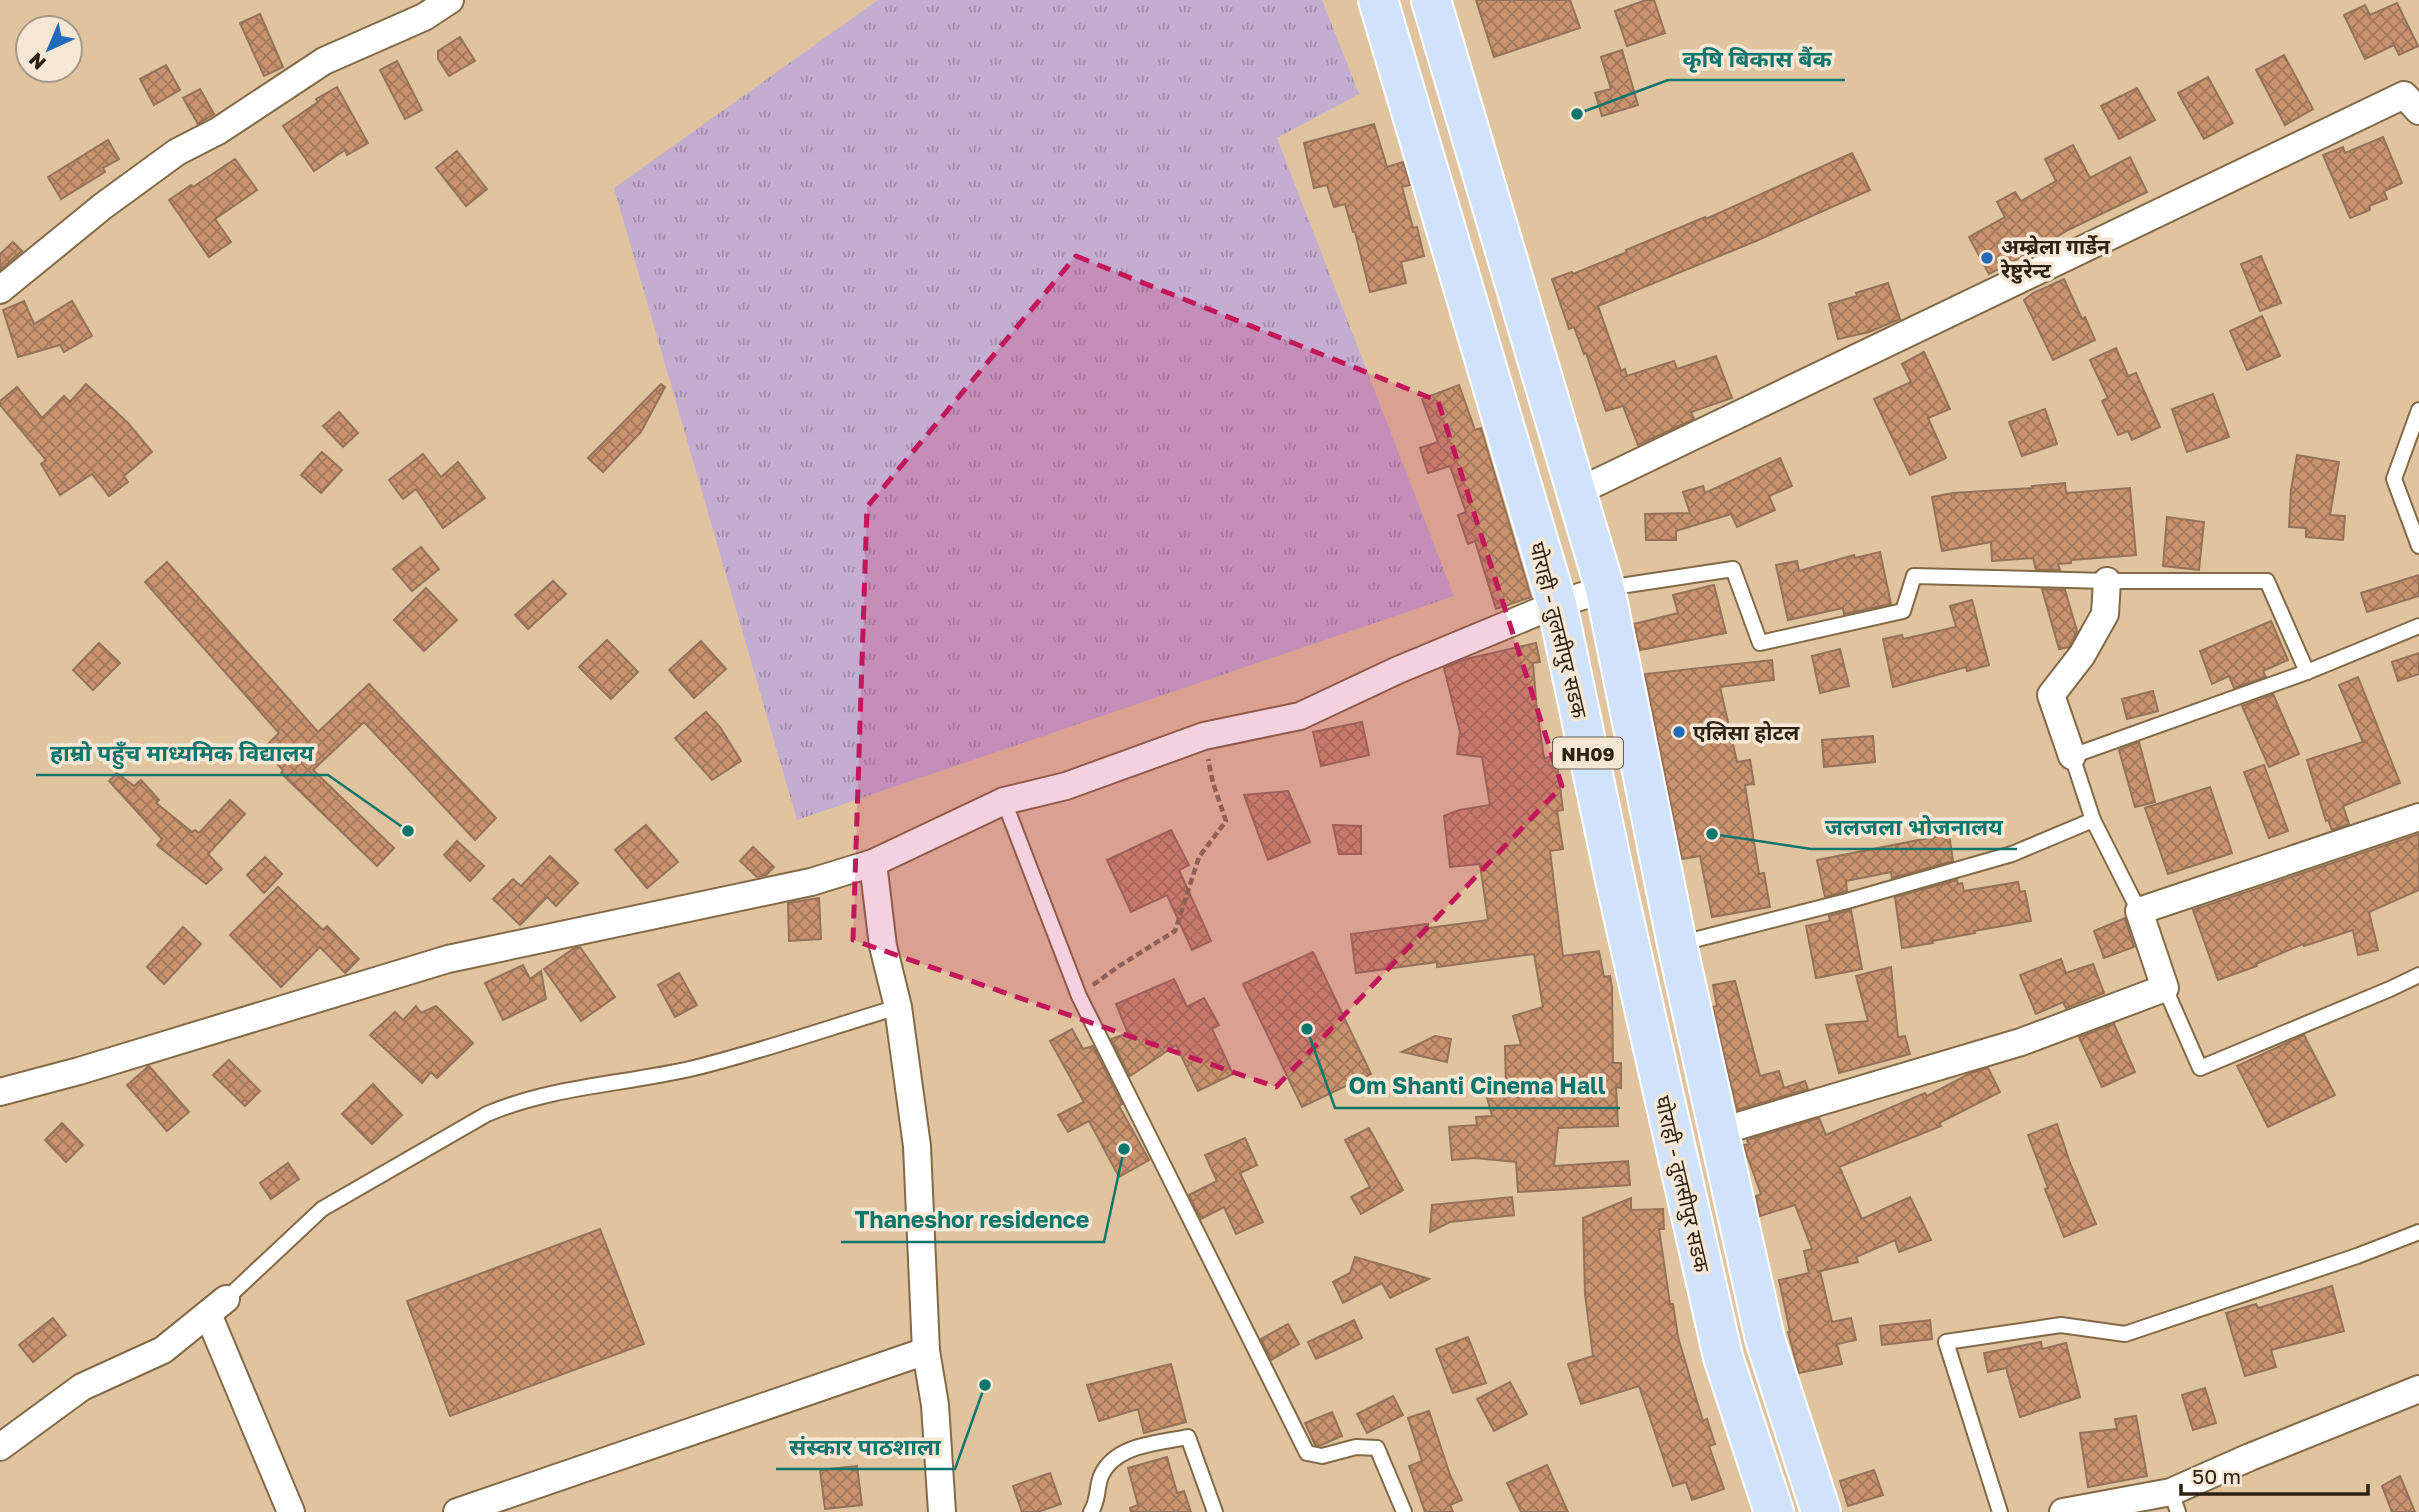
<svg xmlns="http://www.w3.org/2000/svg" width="2419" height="1512" font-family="'Golos Text','Noto Sans Devanagari',sans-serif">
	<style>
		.grass { fill: url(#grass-tufts) }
		.building { fill: url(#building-cross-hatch); stroke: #967159; stroke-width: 2 }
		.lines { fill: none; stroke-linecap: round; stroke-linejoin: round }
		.service-casing { stroke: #836a47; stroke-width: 18 }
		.minor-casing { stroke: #836a47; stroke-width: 30 }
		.primary-casing { stroke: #fff; stroke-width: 42 }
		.path { stroke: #847258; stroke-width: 4.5; stroke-dasharray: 7 3.5; stroke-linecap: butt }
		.service { stroke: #fff; stroke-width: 14 }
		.minor { stroke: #fff; stroke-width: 26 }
		.primary { stroke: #d1e3fa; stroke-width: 38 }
		.marked { fill: #c2185b; fill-opacity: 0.2; stroke: #c2185b; stroke-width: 5; stroke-dasharray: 14 9; stroke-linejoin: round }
		.poi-dot { fill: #246aba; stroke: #f5e7d4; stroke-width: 2.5 }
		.labels { text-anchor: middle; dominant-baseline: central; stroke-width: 7; stroke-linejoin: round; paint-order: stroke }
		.shield { fill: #f5e7d4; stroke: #685d4d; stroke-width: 2 }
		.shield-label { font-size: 19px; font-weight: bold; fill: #2c2213 }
		.poi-label { font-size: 21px; font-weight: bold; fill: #2c2213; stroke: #f5e7d4; text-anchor: start }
		.street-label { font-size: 21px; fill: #2c2213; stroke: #f5e7d4 }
		.leader { fill: none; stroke: #0f766e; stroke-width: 2.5 }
		.callout-dot { fill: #0f766e; stroke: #f5e7d4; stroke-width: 2.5 }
		.callout-label { font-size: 23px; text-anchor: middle; font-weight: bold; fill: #0f766e; stroke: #f5e7d4; stroke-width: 7; stroke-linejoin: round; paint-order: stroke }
	</style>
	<defs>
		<pattern id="grass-tufts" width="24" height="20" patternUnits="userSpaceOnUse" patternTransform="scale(1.75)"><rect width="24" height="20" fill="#c5acd1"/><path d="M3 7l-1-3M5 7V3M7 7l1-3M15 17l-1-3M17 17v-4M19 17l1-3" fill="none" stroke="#a08ca8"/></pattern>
		<pattern id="building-cross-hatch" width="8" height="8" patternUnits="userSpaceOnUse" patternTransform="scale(1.75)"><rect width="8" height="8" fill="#c9936f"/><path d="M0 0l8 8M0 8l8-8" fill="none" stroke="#a3785a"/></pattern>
	</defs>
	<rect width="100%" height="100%" fill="#e0c49f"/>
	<path class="grass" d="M878 0H1322L1359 94 1277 138 1454 596 797 820 614 188Z"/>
	<g class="building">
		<path d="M1476 0H1570L1580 28 1494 57Z"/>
		<path d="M1646 0H1654L1665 33 1627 46 1615 11Z"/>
		<path d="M2397 3 2418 46 2399 55 2394 45 2365 59 2344 15 2365 5 2370 15Z"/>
		<path d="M260 14 283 67 264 76 240 23Z"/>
		<path d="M460 37 475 61 449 76 438 59V51Z"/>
		<path d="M1622 50 1638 105 1602 116 1595 93 1611 89 1601 57Z"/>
		<path d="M2284 55 2313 109 2285 125 2256 70Z"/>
		<path d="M397 61 422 110 405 119 380 70Z"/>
		<path d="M166 65 180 90 154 105 140 79Z"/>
		<path d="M2208 77 2233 123 2204 139 2178 93Z"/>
		<path d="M337 87 368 143 347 155 345 150 314 171 283 126 318 102 316 99Z"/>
		<path d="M2137 88 2155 120 2119 139 2101 106Z"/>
		<path d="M200 89 214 114 198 124 183 98Z"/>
		<path d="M1374 124 1387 167 1403 162 1410 185 1402 187 1413 228 1417 227 1424 256 1401 262 1406 283 1370 292 1355 232H1353L1345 204 1334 207 1327 185 1314 188 1304 143Z"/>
		<path d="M2383 137 2402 183 2384 191 2387 199 2369 206 2370 210 2350 218 2323 155 2343 147 2345 153Z"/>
		<path d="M108 140 119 159 103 168 105 172 61 199 48 177Z"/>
		<path d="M2073 145 2090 178 2130 157 2147 192 2068 230 2027 255V254L1989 274 1969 237 2005 217 1997 202 2015 192 2021 201 2056 181 2045 159Z"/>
		<path d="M457 151 487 189 466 206 436 168Z"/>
		<path d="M1852 153 1870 190 1756 241 1598 306 1621 371 1625 369 1627 376 1674 361 1677 369 1716 356 1732 398 1691 412 1694 419 1638 445 1623 406 1606 411 1586 353 1584 354 1574 327 1569 329 1552 279 1572 272 1573 274 1627 252 1626 250 1705 217 1706 219Z"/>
		<path d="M235 159 257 190 215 219 231 242 209 257 169 200 191 185 193 187Z"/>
		<path d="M13 242 22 251 0 270V254Z"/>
		<path d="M2261 256 2281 303 2260 311 2241 264Z"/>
		<path d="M2064 279 2082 319 2085 317 2095 340 2053 360 2024 300 2033 293Z"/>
		<path d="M1888 283 1900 319 1869 332 1838 339 1829 304 1857 296 1856 293Z"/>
		<path d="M24 301 34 324 72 301 92 336 64 352 60 345 18 357 3 310Z"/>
		<path d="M2262 316 2280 356 2247 370 2230 331Z"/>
		<path d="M2116 348 2128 376 2136 373 2160 427 2132 440 2128 431 2118 435 2102 401 2108 398 2090 360Z"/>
		<path d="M1924 352 1950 409 1928 418 1946 458 1910 475 1874 399 1911 382 1902 364Z"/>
		<path d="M86 384 128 423 152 452 124 476 128 482 109 496 92 474 60 495 41 464 46 460 0 405V401L17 387 42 418 64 396 70 402Z"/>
		<path d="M661 384 665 387 641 432 603 472 588 458Z"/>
		<path d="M1459 385 1475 430 1481 428 1531 597 1496 609 1475 541 1468 544 1458 515 1466 512 1450 466 1428 473 1420 448 1438 442 1422 399Z"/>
		<path d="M2213 394 2229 437 2187 452 2172 409Z"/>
		<path d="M2045 409 2057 444 2022 456 2009 422Z"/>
		<path d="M339 412 358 433 343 447 323 426Z"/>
		<path d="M322 452 342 470 321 493 301 475Z"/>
		<path d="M423 454 441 477 458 462 485 498 443 528 416 489 403 499 389 480Z"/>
		<path d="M2297 455 2339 462 2330 515 2345 516 2343 540 2306 537V528L2289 527 2291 490Z"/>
		<path d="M1780 458 1792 486 1769 496 1775 510 1737 527 1731 514 1676 531V540H1646L1645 514 1690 513 1683 492 1703 486 1705 493Z"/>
		<path d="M2065 483 2066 493 2130 488 2136 555 2071 560V563L2058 564 2060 570H2036L2033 558 1992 561 1991 542 1942 551 1932 497 1953 493 2033 488 2032 486Z"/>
		<path d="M2167 517 2204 522 2199 570 2163 566Z"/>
		<path d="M421 547 439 569 412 591 393 569Z"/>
		<path d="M1880 552 1891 604 1844 614 1843 608 1788 620 1776 565 1797 561 1799 571 1854 555 1855 558Z"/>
		<path d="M167 562 318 732 369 684 496 818 475 840 364 722 313 770 394 848 377 866 281 773 283 770 263 749 279 733 145 582Z"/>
		<path d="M2419 575V596L2367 612 2361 593Z"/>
		<path d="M553 581 566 594 528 629 515 615Z"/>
		<path d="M1714 585 1726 633 1640 650 1634 624 1678 613 1673 595Z"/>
		<path d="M426 588 457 620 424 651 394 620Z"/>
		<path d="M2042 589 2065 590 2077 631 2069 647 2059 649Z"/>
		<path d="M1972 600 1989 665 1967 671 1966 667 1893 687 1883 639 1902 635 1903 639 1956 627 1950 606Z"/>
		<path d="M2271 621 2288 660 2263 671 2266 677 2234 688 2229 676 2212 684 2200 651Z"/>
		<path d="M607 640 638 672 611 699 579 667Z"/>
		<path d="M701 641 726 669 694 698 669 670Z"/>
		<path d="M99 643 120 663 93 690 73 670Z"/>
		<path d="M1536 643 1540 662 1533 663 1537 712 1544 758 1556 756 1563 810 1557 811 1563 849 1550 851 1563 956 1599 951 1604 977 1610 976 1612 987 1613 1063H1621V1088L1616 1087 1618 1126 1558 1128 1554 1166 1628 1161 1630 1185 1518 1192 1516 1162 1475 1158 1452 1160 1449 1127 1477 1125 1476 1117 1492 1116 1485 1090 1506 1085 1505 1046 1521 1045 1513 1016 1543 1007 1534 954 1437 967V962L1356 973 1351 934 1428 924V928L1488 920 1480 864 1450 867 1444 816 1459 810 1490 805 1482 757 1457 754 1460 732 1444 668 1466 659Z"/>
		<path d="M1840 649 1849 686 1820 693 1812 656Z"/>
		<path d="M2419 653V674L2398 681 2392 662Z"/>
		<path d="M1772 660 1774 680 1720 687 1737 762 1750 760 1754 784 1745 785 1759 874 1764 873 1770 907 1712 917 1700 856 1682 859 1645 674Z"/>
		<path d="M2358 677 2400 783 2343 806 2349 824 2332 830 2328 820 2326 821 2307 760 2363 742 2339 685Z"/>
		<path d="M2153 691 2158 711 2127 719 2122 699Z"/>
		<path d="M2273 694 2299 754 2269 767 2242 706Z"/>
		<path d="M706 712 720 727 741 761 712 780 675 738Z"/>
		<path d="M1362 722 1369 755 1321 766 1313 732Z"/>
		<path d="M1873 736 1875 762 1824 767 1822 740Z"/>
		<path d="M2139 742 2155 802 2135 807 2119 750Z"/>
		<path d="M2264 765 2288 831 2269 838 2244 772Z"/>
		<path d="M117 773 134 786 141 780 159 800 156 803 192 832 195 830 199 833 230 800 245 814 208 854 222 869 206 884 157 845 162 839 109 781Z"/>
		<path d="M2210 787 2232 853 2168 874 2145 808Z"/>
		<path d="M1288 791 1310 842 1268 860 1244 795Z"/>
		<path d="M646 825 678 862 647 888 615 850Z"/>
		<path d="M1333 825 1361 826V854H1339Z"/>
		<path d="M1171 830 1189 865 1179 870 1211 941 1192 950 1167 895 1131 912 1107 860Z"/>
		<path d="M1949 834 1953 861 1892 878 1891 872 1846 881 1847 891 1825 897 1817 860Z"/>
		<path d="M2419 834V890L2369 912 2378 950 2358 955 2353 930 2304 946 2303 944 2256 964 2257 966 2218 980 2193 910Z"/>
		<path d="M457 841 484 866 470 881 444 855Z"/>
		<path d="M753 847 774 867 766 875 757 877 740 861Z"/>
		<path d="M550 856 578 883 556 906 547 897 520 925 493 899 513 879 521 886Z"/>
		<path d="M265 857 282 874 264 893 247 875Z"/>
		<path d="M1957 880 1958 884 1962 883 1964 891 2018 882 2020 892 2025 891 2031 921 1974 931 1975 933 1932 941 1933 943 1902 948 1895 897Z"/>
		<path d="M278 887 323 930 327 926 359 959 345 973 320 947 281 987 230 935Z"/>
		<path d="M819 898 821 939 789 941 788 903Z"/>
		<path d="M1851 910 1862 969 1816 978 1806 926 1830 921 1829 916Z"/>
		<path d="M2125 918 2134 947 2104 958 2094 931Z"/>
		<path d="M183 927 201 944 164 984 147 967Z"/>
		<path d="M580 947 615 997 581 1021 544 969 573 949Z"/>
		<path d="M1313 952 1371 1074 1302 1107 1243 984Z"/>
		<path d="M2061 959 2066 973 2093 964 2104 993 2066 1008 2063 1002 2036 1014 2020 975Z"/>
		<path d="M523 965 530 979 541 971 546 999 503 1020 485 983Z"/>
		<path d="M1891 967 1898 1037 1905 1036 1910 1054 1839 1073 1826 1025 1868 1021 1856 976Z"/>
		<path d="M679 973 697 1005 675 1017 658 985Z"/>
		<path d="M1174 979 1187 1007 1204 998 1219 1025 1212 1029 1233 1074 1198 1091 1176 1045 1130 1076 1111 1039 1128 1033 1116 1004Z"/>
		<path d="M1735 981 1760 1076 1779 1071 1784 1088 1805 1081 1808 1089 1737 1110 1713 1007 1717 1006 1713 985Z"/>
		<path d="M416 1006 421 1013 436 1006 473 1043 437 1078 431 1072 422 1083 370 1035 395 1012 403 1020Z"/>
		<path d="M2114 1024 2135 1072 2102 1087 2079 1037Z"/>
		<path d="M1072 1029 1083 1049 1093 1046 1122 1104 1119 1106 1149 1160 1119 1177 1089 1121 1068 1132 1058 1115 1084 1102 1050 1041Z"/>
		<path d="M2304 1035 2335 1095 2268 1127 2237 1066Z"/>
		<path d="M1435 1036 1451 1039 1447 1062 1402 1052Z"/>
		<path d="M229 1060 260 1091 245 1106 213 1075Z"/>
		<path d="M149 1066 189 1112 167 1131 127 1085Z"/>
		<path d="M1988 1068 2000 1092 1939 1123 1941 1126 1839 1167 1842 1172 1839 1173H1842L1862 1219 1910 1197 1931 1240 1899 1252 1895 1240 1856 1257 1858 1262 1817 1272 1820 1271 1832 1322 1851 1318 1856 1340 1837 1344 1842 1364 1799 1373 1788 1332H1790L1779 1280 1809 1273 1804 1251 1812 1249 1795 1205 1760 1216 1756 1196 1761 1194 1745 1150 1744 1145 1749 1144 1747 1140 1819 1118 1826 1135 1925 1093 1927 1096 1971 1073Z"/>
		<path d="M373 1084 402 1115 372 1144 342 1114Z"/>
		<path d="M62 1123 83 1145 66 1162 45 1140Z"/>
		<path d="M2057 1124 2070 1163 2096 1224 2064 1237 2045 1189 2048 1188 2028 1135Z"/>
		<path d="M1369 1128 1403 1190 1361 1214 1351 1197 1370 1187 1345 1140Z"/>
		<path d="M1245 1138 1257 1165 1240 1173 1263 1222 1236 1234 1224 1207 1201 1219 1189 1195 1217 1181 1205 1155Z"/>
		<path d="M288 1163 299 1179 271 1199 260 1183Z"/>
		<path d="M1512 1197 1514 1215 1450 1222 1430 1232 1432 1205Z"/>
		<path d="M1631 1198V1210L1663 1209 1664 1229H1659L1670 1304H1673L1678 1337 1695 1395 1703 1421 1707 1419 1715 1444 1709 1446 1724 1489 1692 1500 1686 1482 1673 1486 1639 1386 1581 1404 1568 1364 1593 1356 1585 1294 1583 1218Z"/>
		<path d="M600 1229 644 1344 450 1416 407 1301Z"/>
		<path d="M1355 1257 1404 1271 1429 1279 1390 1298 1382 1283 1343 1303 1333 1282 1350 1273Z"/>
		<path d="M2332 1286 2344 1331 2271 1350 2276 1367 2245 1376 2226 1313 2256 1304 2258 1308Z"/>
		<path d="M53 1318 66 1335 33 1362 19 1345Z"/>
		<path d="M1354 1320 1362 1338 1316 1359 1308 1342Z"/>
		<path d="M1930 1320 1932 1339 1882 1345 1880 1326Z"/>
		<path d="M1288 1324 1299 1344 1271 1360 1261 1339Z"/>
		<path d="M1468 1337 1486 1383 1453 1393 1436 1349Z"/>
		<path d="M2041 1342 2042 1349 2066 1343 2080 1397 2020 1417 2006 1368 1988 1372 1984 1353Z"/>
		<path d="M1171 1364 1186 1422 1144 1433 1138 1409 1099 1421 1087 1385Z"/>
		<path d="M1510 1382 1527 1414 1494 1431 1477 1399Z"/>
		<path d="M2205 1388 2216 1423 2193 1430 2182 1395Z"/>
		<path d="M1393 1396 1403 1415 1367 1433 1357 1414Z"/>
		<path d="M1429 1411 1450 1475 1462 1500 1450 1505 1453 1512H1425L1409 1466 1422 1461 1408 1418Z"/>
		<path d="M1332 1412 1342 1436 1319 1446 1315 1445 1305 1423Z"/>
		<path d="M2136 1416 2147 1476 2088 1487 2080 1433 2117 1429 2115 1419Z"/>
		<path d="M1167 1457 1177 1493 1184 1491 1191 1512H1131L1130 1508 1138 1505 1128 1468Z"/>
		<path d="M1547 1465 1568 1512H1521L1507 1483Z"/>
		<path d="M857 1466 862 1505 825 1509 820 1470Z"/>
		<path d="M1874 1470 1883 1495 1848 1506 1840 1481Z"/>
		<path d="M1050 1473 1061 1504 1038 1512H1022L1013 1486Z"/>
		<path d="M2400 1476 2415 1512H2392L2382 1486Z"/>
	</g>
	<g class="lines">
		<defs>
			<g id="service">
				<path d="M2419 410 2394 479 2419 546"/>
				<path d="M1607 588 1733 569 1760 643 1903 611 1914 576 2107 581H2267L2307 672"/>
				<path d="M1004 801 1079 996 1307 1453 1322 1456 1356 1447 1377 1448 1404 1512"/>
				<path d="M2139 911 2093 820 2072 756 2307 672 2419 626"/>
				<path d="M1678 944 1847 901 2012 854 2093 820"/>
				<path d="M2165 988 2200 1068 2390 989 2419 975"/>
				<path d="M226 1299 322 1209 487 1114C553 1086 626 1084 694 1068 763 1051 831 1027 898 1007"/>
				<path d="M2171 1492 2178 1512"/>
				<path d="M1091 1512C1099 1499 1096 1489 1101 1476 1115 1444 1159 1443 1188 1437L1215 1512"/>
				<path d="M2000 1512 1946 1342 2061 1325 2125 1334 2357 1256 2419 1232"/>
			</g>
			<g id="minor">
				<path d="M0 290 103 206 177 152 218 131 324 61 424 17 450 0"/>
				<path d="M1577 492 2404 95 2419 111"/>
				<path d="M2072 756 2051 695 2082 655 2105 614 2107 581"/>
				<path d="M873 863 883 946 898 1007 917 1146 926 1351 935 1405 942 1512"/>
				<path d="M0 1092 79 1071 448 959 811 882 873 863 1004 801 1066 786 1204 736 1300 716 1398 670 1557 604 1605 589"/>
				<path d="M1718 1132 2021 1042 2165 988 2139 911 2419 817"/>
				<path d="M208 1314 291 1512"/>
				<path d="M0 1447 82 1387 163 1350 226 1299"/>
				<path d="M457 1512 926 1351"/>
				<path d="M2063 1512 2171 1492 2250 1457 2419 1389"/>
			</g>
			<g id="primary">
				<path d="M1378 0 1557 604 1616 884 1723 1357 1774 1512"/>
				<path d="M1431 0 1605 589 1677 944 1765 1339 1821 1512"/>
			</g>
		</defs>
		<use href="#service" class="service-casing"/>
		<use href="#minor" class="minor-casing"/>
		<use href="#primary" class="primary-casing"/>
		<path class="path" d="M1093 985 1119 966 1175 931 1199 857 1226 821 1213 783 1208 759"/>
		<use href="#service" class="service"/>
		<use href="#minor" class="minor"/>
		<use href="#primary" class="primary"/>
	</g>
	<path class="marked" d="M1076 256 1438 401 1562 786 1276 1087 853 940 867 507Z"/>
	<g class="poi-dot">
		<circle cx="1987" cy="258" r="7"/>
		<circle cx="1679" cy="732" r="7"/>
	</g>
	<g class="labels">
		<rect class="shield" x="1553" y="737.5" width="70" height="31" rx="5"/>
		<g class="shield-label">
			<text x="1588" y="753">NH09</text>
		</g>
		<g class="poi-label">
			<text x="2001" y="246">अम्ब्रेला गार्डेन<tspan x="2001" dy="24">रेष्टुरेन्ट</tspan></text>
			<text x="1693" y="732">एलिसा होटल</text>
		</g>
		<g class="street-label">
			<text transform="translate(1559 630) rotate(76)">घोराही - तुलसीपुर सडक</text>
			<text transform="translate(1683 1184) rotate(77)">घोराही - तुलसीपुर सडक</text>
		</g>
	</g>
	<path class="leader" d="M1577 114L1668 80H1845M408 831L328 775H36M1712 834L1811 849H2017M1307 1029L1335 1108H1620M1124 1149L1104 1242H841M985 1385L955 1469H776"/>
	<g class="callout-dot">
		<circle cx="1577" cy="114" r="7"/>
		<circle cx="408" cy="831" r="7"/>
		<circle cx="1712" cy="834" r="7"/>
		<circle cx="1307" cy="1029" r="7"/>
		<circle cx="1124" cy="1149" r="7"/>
		<circle cx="985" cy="1385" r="7"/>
	</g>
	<g class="callout-label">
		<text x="1757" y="67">कृषि बिकास बैंक</text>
		<text x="182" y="761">हाम्रो पहुँच माध्यमिक विद्यालय</text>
		<text x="1914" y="835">जलजला भोजनालय</text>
		<text x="1477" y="1094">Om Shanti Cinema Hall</text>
		<text x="972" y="1228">Thaneshor residence</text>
		<text x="865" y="1455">संस्कार पाठशाला</text>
	</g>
	<g transform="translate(49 49) rotate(224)"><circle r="33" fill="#f5e7d4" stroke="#a59887" stroke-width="2"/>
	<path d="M0-5L12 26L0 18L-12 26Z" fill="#246aba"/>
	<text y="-10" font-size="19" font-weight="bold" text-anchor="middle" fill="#2c2213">N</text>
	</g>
	<path d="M2181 1484v10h187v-10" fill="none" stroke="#2c2213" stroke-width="3.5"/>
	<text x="2192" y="1484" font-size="21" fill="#2c2213" stroke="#f5e7d4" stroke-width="5" paint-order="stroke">50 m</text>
</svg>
